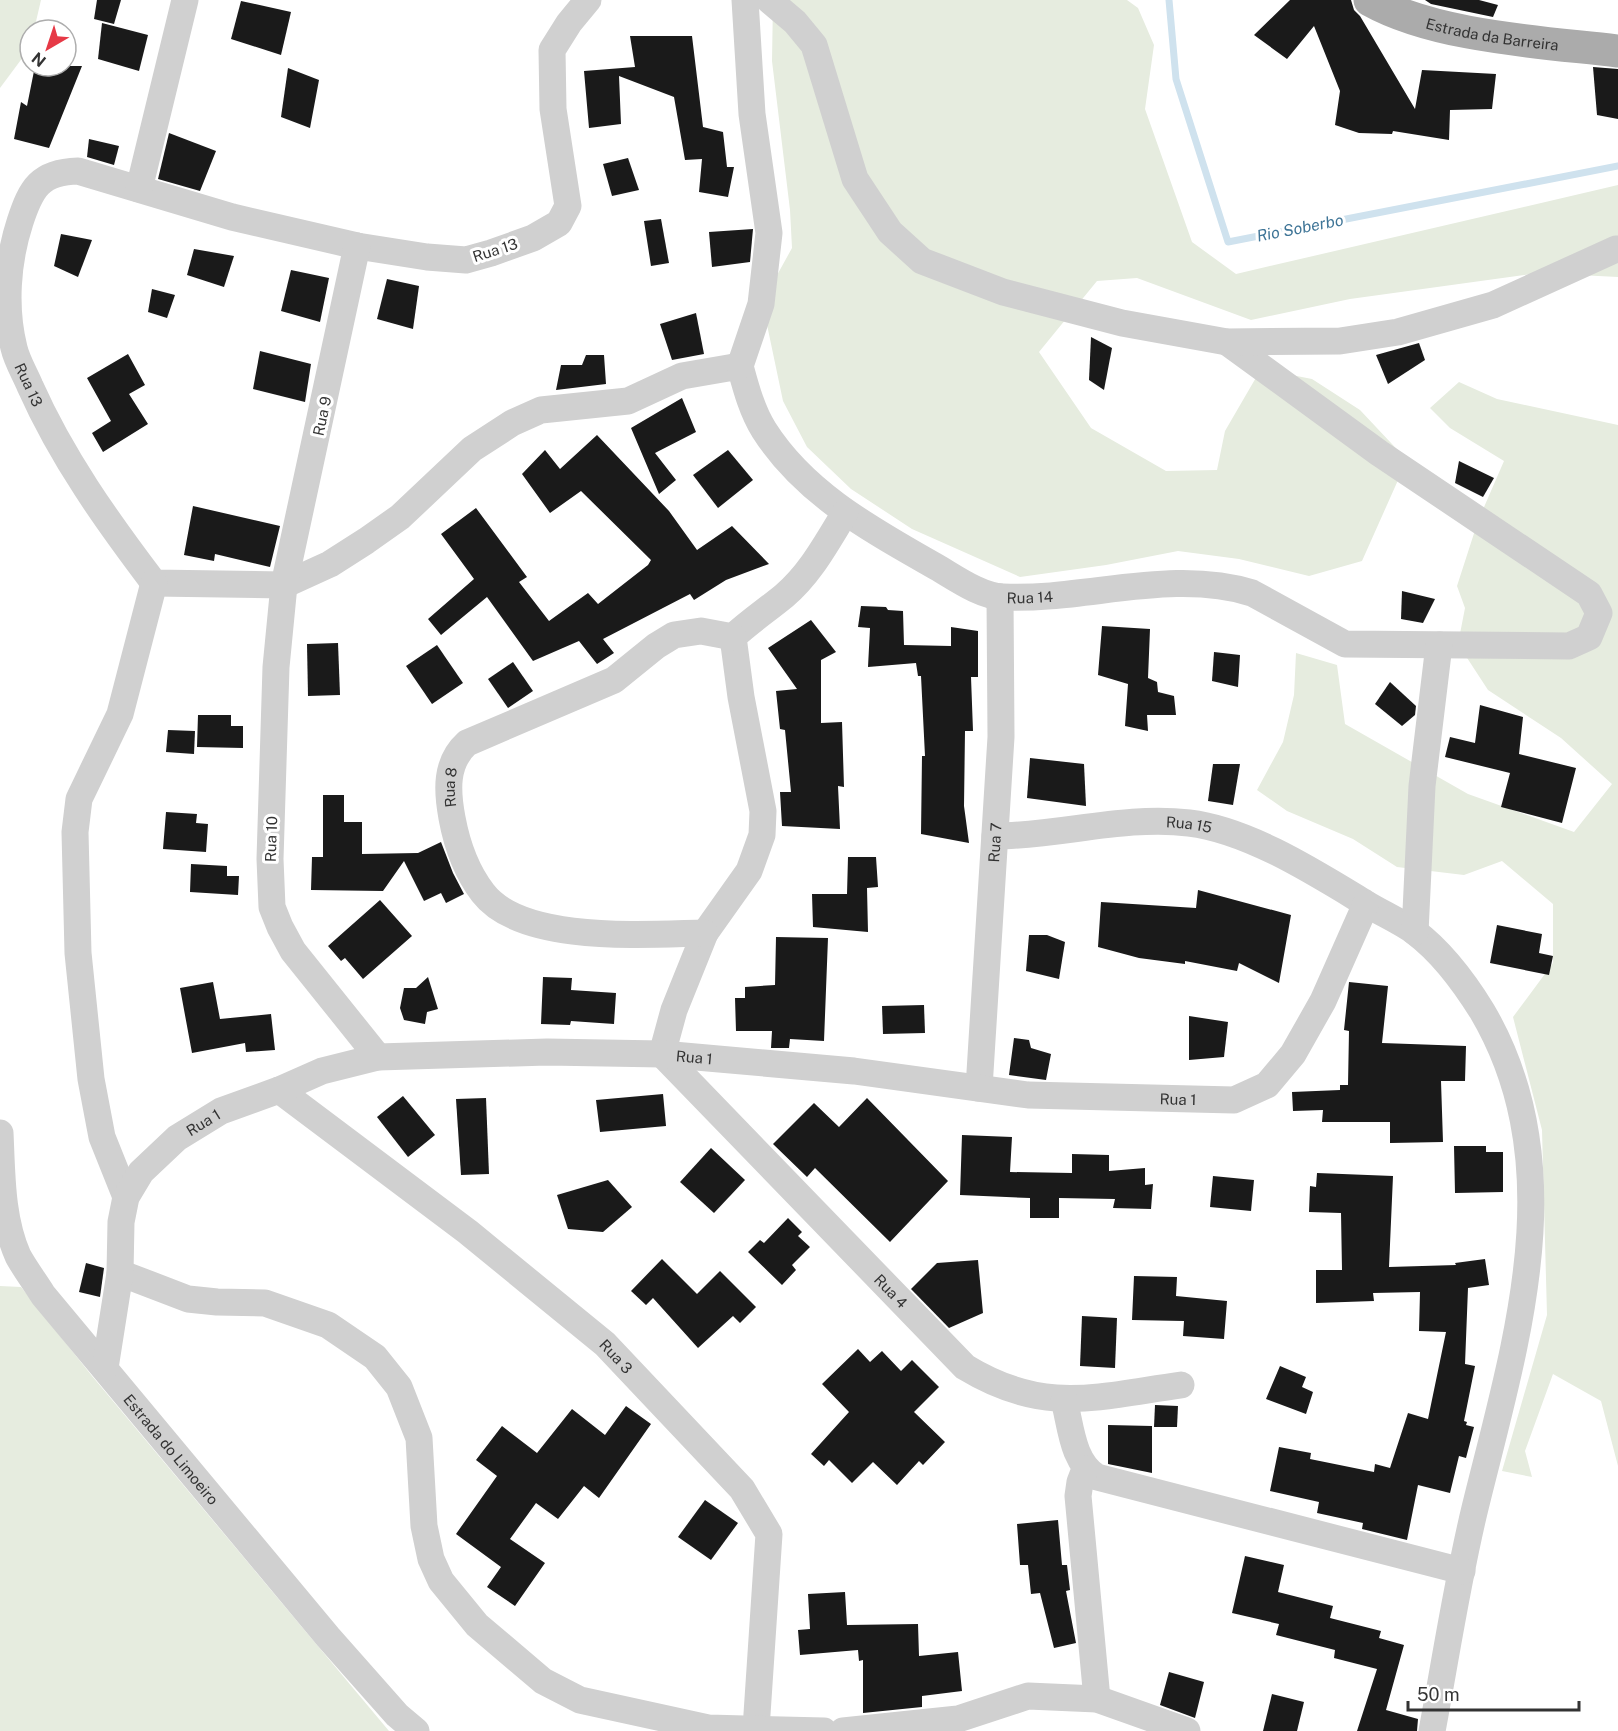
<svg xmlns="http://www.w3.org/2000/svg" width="1618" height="1731" font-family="'Public Sans',sans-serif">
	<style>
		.green { fill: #e6ecdf }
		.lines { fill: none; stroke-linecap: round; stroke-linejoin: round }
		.stream { stroke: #cfe2ee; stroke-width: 7 }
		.building { fill: #1a1a1a }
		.minor { stroke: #d0d0d0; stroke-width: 27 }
		.major { stroke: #ababab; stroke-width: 33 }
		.labels { text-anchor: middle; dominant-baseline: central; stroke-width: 6; stroke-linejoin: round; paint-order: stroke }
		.street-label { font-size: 15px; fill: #333; stroke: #fff }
		.water-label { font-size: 16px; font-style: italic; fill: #3f7597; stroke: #fff }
	</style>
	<rect width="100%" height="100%" fill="#fff"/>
	<g class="green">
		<path d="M0 0H41L34 30H30L29 49 0 88Z"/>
		<path d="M773 0H1127L1138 8 1154 45 1145 109 1192 242 1236 274 1618 185V277L1539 273 1350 299 1251 320 1137 278 1097 281 1039 352 1091 428 1166 471 1217 470 1225 431 1261 369 1312 379 1360 410 1407 460 1362 561 1309 576 1239 559 1178 551 1106 565 1020 577 912 529 851 489 807 447 783 401 766 320 776 277 792 248 790 210 772 61Z"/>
		<path d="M1459 382 1497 399 1618 425V1466L1601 1401 1553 1374 1525 1451 1532 1477 1502 1471 1547 1315 1542 1130 1513 1017 1553 963V904L1502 861 1464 875 1397 867 1353 839 1287 811 1257 790 1283 742 1294 695 1296 653 1337 665 1345 724 1468 794 1574 832 1612 784 1561 738 1488 690 1458 644 1465 608 1457 586 1478 521 1504 461 1450 428 1430 408Z"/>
		<path d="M0 1286 21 1287 92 1376 389 1731H0Z"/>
	</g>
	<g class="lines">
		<path class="stream" d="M1169 0 1176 79 1228 242 1618 166"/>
	</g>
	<g class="building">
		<path d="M97 0H121L114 24 94 19Z"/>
		<path d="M1290 0H1351L1354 10 1360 16 1415 109 1422 70 1496 74 1492 109 1450 110 1449 140 1393 131 1392 134 1359 133 1335 125 1340 91 1314 26 1287 59 1254 35Z"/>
		<path d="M1425 0H1479L1498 5 1493 17 1431 4Z"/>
		<path d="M241 1 291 12 281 55 231 39Z"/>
		<path d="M102 23 148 35 139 71 98 59Z"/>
		<path d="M630 36H692L703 127 723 132 727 167H734L728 197 699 192 702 159 685 160 674 97 619 76 621 124 589 128 584 71 635 67Z"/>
		<path d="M35 66H82L49 148 14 139 21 102 27 106Z"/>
		<path d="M1593 67 1618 69V119L1597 115Z"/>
		<path d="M288 68 319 80 310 128 281 117Z"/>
		<path d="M169 133 216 151 200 191 158 179Z"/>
		<path d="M89 139 119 146 114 165 87 157Z"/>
		<path d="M628 158 639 190 612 196 603 164Z"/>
		<path d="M661 219 669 263 651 266 644 221Z"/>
		<path d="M753 229 750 262 712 267 709 232Z"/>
		<path d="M61 234 92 240 78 277 54 266Z"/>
		<path d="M194 249 234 256 224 287 187 275Z"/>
		<path d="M291 270 329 278 320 322 281 311Z"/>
		<path d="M387 279 419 286 413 329 377 319Z"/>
		<path d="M152 289 175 295 167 318 148 312Z"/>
		<path d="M696 313 704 354 672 360 660 324Z"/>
		<path d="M1091 337 1112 348 1104 390 1089 380Z"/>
		<path d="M1419 343 1425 360 1388 384 1376 355Z"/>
		<path d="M260 351 311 364 305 402 253 389Z"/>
		<path d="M128 354 145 385 129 394 148 424 103 452 92 433 111 421 87 378Z"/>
		<path d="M586 355H604L606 384 556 390 561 365H582Z"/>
		<path d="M682 398 696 432 655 453 676 480 659 494 631 428Z"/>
		<path d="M597 435 669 511 697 550 732 526 769 564 726 580 694 600 690 594 603 639 614 653 597 664 579 641 533 661 487 597 441 635 428 619 474 579 441 534 476 508 527 577 519 582 549 621 588 593 598 604 648 565 651 560 581 491 550 513 522 474 545 450 560 469Z"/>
		<path d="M728 450 753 480 718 508 693 475Z"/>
		<path d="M1459 461 1494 478 1483 497 1455 483Z"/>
		<path d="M193 506 280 526 270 567 215 554 214 561 184 555Z"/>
		<path d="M1402 591 1435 599 1423 623 1401 619Z"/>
		<path d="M861 606 886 607 888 610 903 611 904 645 951 646V627L978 631V677H971L973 731H965L964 806 969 843 921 834 922 756H925L921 676H918L916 663 868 667 870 628 858 627Z"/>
		<path d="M811 620 836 652 821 660V723L842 722 844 787 838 786 840 829 782 826 780 792H791L785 730 780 729 776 691 797 689 768 648Z"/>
		<path d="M1102 626 1150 629 1148 678 1157 682 1158 692 1174 696 1176 715H1147L1148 731 1125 726 1128 684 1098 675Z"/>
		<path d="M338 643 340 695 308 696 307 644Z"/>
		<path d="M437 645 463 683 432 704 406 666Z"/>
		<path d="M1214 652 1240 655 1238 687 1212 681Z"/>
		<path d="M513 662 533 691 508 708 488 679Z"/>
		<path d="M1390 682 1416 706 1415 715 1402 726 1375 704Z"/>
		<path d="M1480 705 1523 717 1519 754 1576 768 1562 823 1501 807 1510 773 1445 757 1450 737 1475 743Z"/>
		<path d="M198 715H231V726H243V748L197 747Z"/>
		<path d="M168 730 195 731 194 754 166 752Z"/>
		<path d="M1030 758 1084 764 1086 806 1027 798Z"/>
		<path d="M1213 764H1240L1233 805 1208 801Z"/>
		<path d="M323 795H344V822H362V854L418 853 441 842 453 873 464 894 446 903 441 893 424 901 404 861 383 891 311 890 312 857H323Z"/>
		<path d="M166 812 197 814 196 823 208 824 206 852 163 849Z"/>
		<path d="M848 857H876L878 887 867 888 868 932 813 927 812 894H847Z"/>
		<path d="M191 864 227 866V876H239L238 895 190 892Z"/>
		<path d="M1198 890 1291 915 1279 983 1239 963 1237 971 1185 961V964L1139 958 1098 947 1101 902 1196 908Z"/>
		<path d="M380 900 412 936 363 979 345 958 341 961 328 946Z"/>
		<path d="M1497 925 1542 934 1539 953 1553 956 1549 975 1490 963Z"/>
		<path d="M1029 935H1047L1065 942 1059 979 1026 971Z"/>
		<path d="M776 937 828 938 824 1041 790 1039 789 1048H771L772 1031H736L735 998H745V987L775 985Z"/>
		<path d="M428 977 438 1009 427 1012 425 1024 404 1020 400 1008 404 988H416Z"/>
		<path d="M543 977 572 978 571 990 616 993 614 1024 571 1021 570 1025 541 1024Z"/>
		<path d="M213 982 220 1019 271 1014 275 1050 246 1052 245 1043 192 1053 180 988Z"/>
		<path d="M1349 982 1388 986 1382 1043 1466 1046 1465 1081H1441L1443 1142 1390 1143V1122H1322L1323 1110 1293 1111 1292 1092 1340 1090V1085H1348L1349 1031 1344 1030Z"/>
		<path d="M924 1005 925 1033 883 1034 882 1006Z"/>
		<path d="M1189 1016 1228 1022 1224 1057 1189 1060Z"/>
		<path d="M1014 1038 1029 1040 1031 1048 1051 1054 1046 1080 1009 1075Z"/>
		<path d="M663 1094 666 1126 600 1132 596 1100Z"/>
		<path d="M403 1096 435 1135 408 1157 377 1117Z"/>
		<path d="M486 1098 489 1174 461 1175 456 1099Z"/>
		<path d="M867 1098 948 1181 890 1242 815 1168 807 1177 773 1144 814 1103 839 1127Z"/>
		<path d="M962 1135 1012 1137 1010 1172 1072 1173V1154L1109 1155V1171L1145 1168V1185L1153 1184 1151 1209 1113 1208 1115 1199 1059 1198V1218H1030V1198L960 1195Z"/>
		<path d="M1454 1146H1486V1152H1503V1192L1455 1193Z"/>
		<path d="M711 1148 745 1180 714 1213 680 1182Z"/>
		<path d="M1317 1173 1393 1176 1389 1267 1456 1265 1455 1263 1485 1259 1489 1285 1468 1288 1465 1364 1475 1366 1464 1421 1467 1422 1466 1425 1474 1427 1466 1458 1459 1456 1450 1493 1418 1485 1407 1540 1362 1529 1363 1523 1317 1513 1319 1502 1270 1491 1279 1447 1311 1453 1310 1459 1374 1472 1375 1464 1390 1468 1408 1413 1428 1419 1446 1332 1419 1331 1420 1292 1373 1293 1374 1301 1316 1303V1270H1342L1341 1213 1309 1212 1310 1186 1316 1187Z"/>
		<path d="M1213 1176 1254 1180 1251 1211 1210 1207Z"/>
		<path d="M608 1180 632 1207 603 1232 568 1229 557 1195Z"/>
		<path d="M788 1218 802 1232 798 1236 810 1247 792 1265 796 1270 782 1285 748 1252 760 1240 764 1243Z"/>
		<path d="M662 1259 697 1294 720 1271 756 1307 740 1323 733 1316 698 1348 653 1298 646 1305 631 1291Z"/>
		<path d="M978 1260 983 1313 949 1328 911 1289 937 1263Z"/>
		<path d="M86 1263 104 1268 100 1297 79 1292Z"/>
		<path d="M1134 1276 1177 1277 1176 1296 1227 1301 1224 1339 1183 1336 1184 1321 1132 1320Z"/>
		<path d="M1082 1316 1117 1318 1115 1368 1080 1366Z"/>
		<path d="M858 1349 870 1362 882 1351 901 1371 912 1360 939 1387 914 1412 945 1442 923 1465 919 1461 897 1485 873 1462 852 1483 829 1460 824 1466 811 1454 849 1412 822 1384Z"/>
		<path d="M1280 1366 1306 1377 1302 1387 1313 1392 1306 1414 1266 1399Z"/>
		<path d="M1155 1405 1178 1406 1177 1427H1154Z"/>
		<path d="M626 1406 651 1424 599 1498 584 1486 558 1519 536 1503 510 1539 545 1563 515 1606 487 1587 501 1567 456 1534 497 1476 476 1460 502 1426 537 1453 572 1409 605 1435Z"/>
		<path d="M1108 1425 1152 1426V1473L1108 1464Z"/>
		<path d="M705 1500 738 1523 711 1560 678 1537Z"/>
		<path d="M1058 1520 1062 1565H1067L1070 1590 1066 1591 1076 1643 1054 1648 1040 1593 1031 1594 1028 1565H1020L1017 1524Z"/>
		<path d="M1245 1556 1284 1565 1278 1592 1333 1606 1330 1618 1381 1631 1379 1638 1404 1645 1386 1710 1418 1719 1417 1731H1357L1377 1669 1334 1658 1335 1650 1276 1635 1279 1624 1232 1613Z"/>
		<path d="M845 1592 847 1625 918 1624 919 1656 958 1652 962 1691 922 1696V1707L863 1713V1660L859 1661 858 1650 800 1655 798 1630 810 1629 808 1594Z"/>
		<path d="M1169 1672 1204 1682 1195 1718 1160 1705Z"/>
		<path d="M1272 1694 1304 1702 1297 1731H1263Z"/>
	</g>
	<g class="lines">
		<g class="minor">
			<path id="s1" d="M588 0 569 23 552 50 553 109 568 206 559 223 533 238 491 253 466 260 427 257 357 246 232 217 78 171C40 172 31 188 20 222 7 262 4 308 14 348 17 361 25 374 30 386 62 458 107 521 154 583L284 585 330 564 366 541 400 517 472 449 512 423 541 410 628 401 682 376 740 366C746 388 752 411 764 430 804 493 870 529 933 565 953 576 979 596 1003 597 1084 601 1172 568 1252 593L1345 644 1569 646 1589 637 1599 613 1589 594 1379 453 1227 342"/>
			<path d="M769 0 795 22 814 45 855 179 890 232 922 261 1003 292 1122 323 1227 342 1340 341 1398 332 1493 305 1616 249"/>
			<path d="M139 189 185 0"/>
			<path d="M357 246 284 585 276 667 270 859 272 907 280 927 293 951 378 1057"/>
			<path d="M740 366 761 304 769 233 752 114 745 0"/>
			<path id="s2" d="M845 513C827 542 811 573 784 596 767 610 749 622 733 637L741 697 763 811 762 835 749 871 705 933 674 1010 662 1054 965 1367C1044 1415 1095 1397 1181 1385"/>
			<path id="s3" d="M995 836C1059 836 1125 815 1189 823 1248 830 1314 872 1365 903 1381 913 1400 921 1415 932 1443 953 1464 982 1482 1011 1574 1167 1515 1345 1475 1508 1457 1582 1446 1657 1432 1731"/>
			<path d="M1415 932 1422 786 1439 645"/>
			<path id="s4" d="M705 933C647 934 522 944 483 893 466 871 457 845 452 818 447 791 445 763 467 743L614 680 656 646 674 635 701 631 733 637"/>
			<path id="s5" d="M979 1088 1001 737 1000 597"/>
			<path id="s6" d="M279 1090 468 1232 605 1344 742 1489 769 1534 756 1729"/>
			<path id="s7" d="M0 1133C2 1173 1 1218 18 1256 25 1269 35 1282 43 1295L328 1637 397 1715 416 1731"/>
			<path d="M126 1197 102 1137 91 1079 78 953 75 832 79 799 120 714 154 583"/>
			<path d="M120 1273 188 1299 217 1302 265 1303 328 1325 375 1357 399 1387 419 1438 424 1526 431 1559 441 1581 477 1625 543 1681 580 1700 708 1728 824 1731"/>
			<path id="s8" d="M105 1368 120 1273 121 1222 126 1197 141 1172 177 1138 221 1111 279 1090 322 1071 378 1057 547 1052 662 1054 854 1071 1028 1095 1234 1100 1267 1085 1293 1054 1323 1001 1366 904"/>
			<path d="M1064 1400C1071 1426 1072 1462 1097 1477L1462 1571"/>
			<path d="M1085 1469 1080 1482 1078 1496 1097 1699"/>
			<path d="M843 1731 958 1719 1028 1696 1097 1699 1187 1731"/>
		</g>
		<path class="major" id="s9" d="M1370 0C1436 37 1543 42 1618 51"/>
	</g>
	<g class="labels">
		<g class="street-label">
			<text stroke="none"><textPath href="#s9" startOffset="128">Estrada da Barreira</textPath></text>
			<text transform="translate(495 250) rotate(-18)">Rua 13</text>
			<text stroke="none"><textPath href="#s1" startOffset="990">Rua 13</textPath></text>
			<text transform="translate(322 416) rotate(-78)">Rua 9</text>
			<text stroke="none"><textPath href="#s1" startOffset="2266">Rua 14</textPath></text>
			<text stroke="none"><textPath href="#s4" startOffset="345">Rua 8</textPath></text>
			<text stroke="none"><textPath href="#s3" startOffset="195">Rua 15</textPath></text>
			<text transform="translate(271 839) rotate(-88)">Rua 10</text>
			<text stroke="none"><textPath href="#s5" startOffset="246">Rua 7</textPath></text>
			<text stroke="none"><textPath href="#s8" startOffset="786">Rua 1</textPath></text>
			<text stroke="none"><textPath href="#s8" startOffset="1272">Rua 1</textPath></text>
			<text stroke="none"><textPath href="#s8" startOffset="282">Rua 1</textPath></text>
			<text stroke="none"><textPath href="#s2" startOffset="942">Rua 4</textPath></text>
			<text stroke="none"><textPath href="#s6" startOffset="430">Rua 3</textPath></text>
			<text stroke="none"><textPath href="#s7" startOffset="372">Estrada do Limoeiro</textPath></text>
		</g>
		<g class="water-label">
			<text transform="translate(1300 228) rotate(-11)">Rio Soberbo</text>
		</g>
	</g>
	<g transform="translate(48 48) rotate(219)"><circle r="28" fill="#ffffff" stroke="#adadad" stroke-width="1.5"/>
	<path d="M0-4.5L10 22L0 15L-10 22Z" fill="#e63946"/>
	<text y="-9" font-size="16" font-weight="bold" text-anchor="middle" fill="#333333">N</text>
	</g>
	<path d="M1408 1701v9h171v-9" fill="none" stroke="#333333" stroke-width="3"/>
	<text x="1417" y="1701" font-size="18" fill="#333333" stroke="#ffffff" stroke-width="4.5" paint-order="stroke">50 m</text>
</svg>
